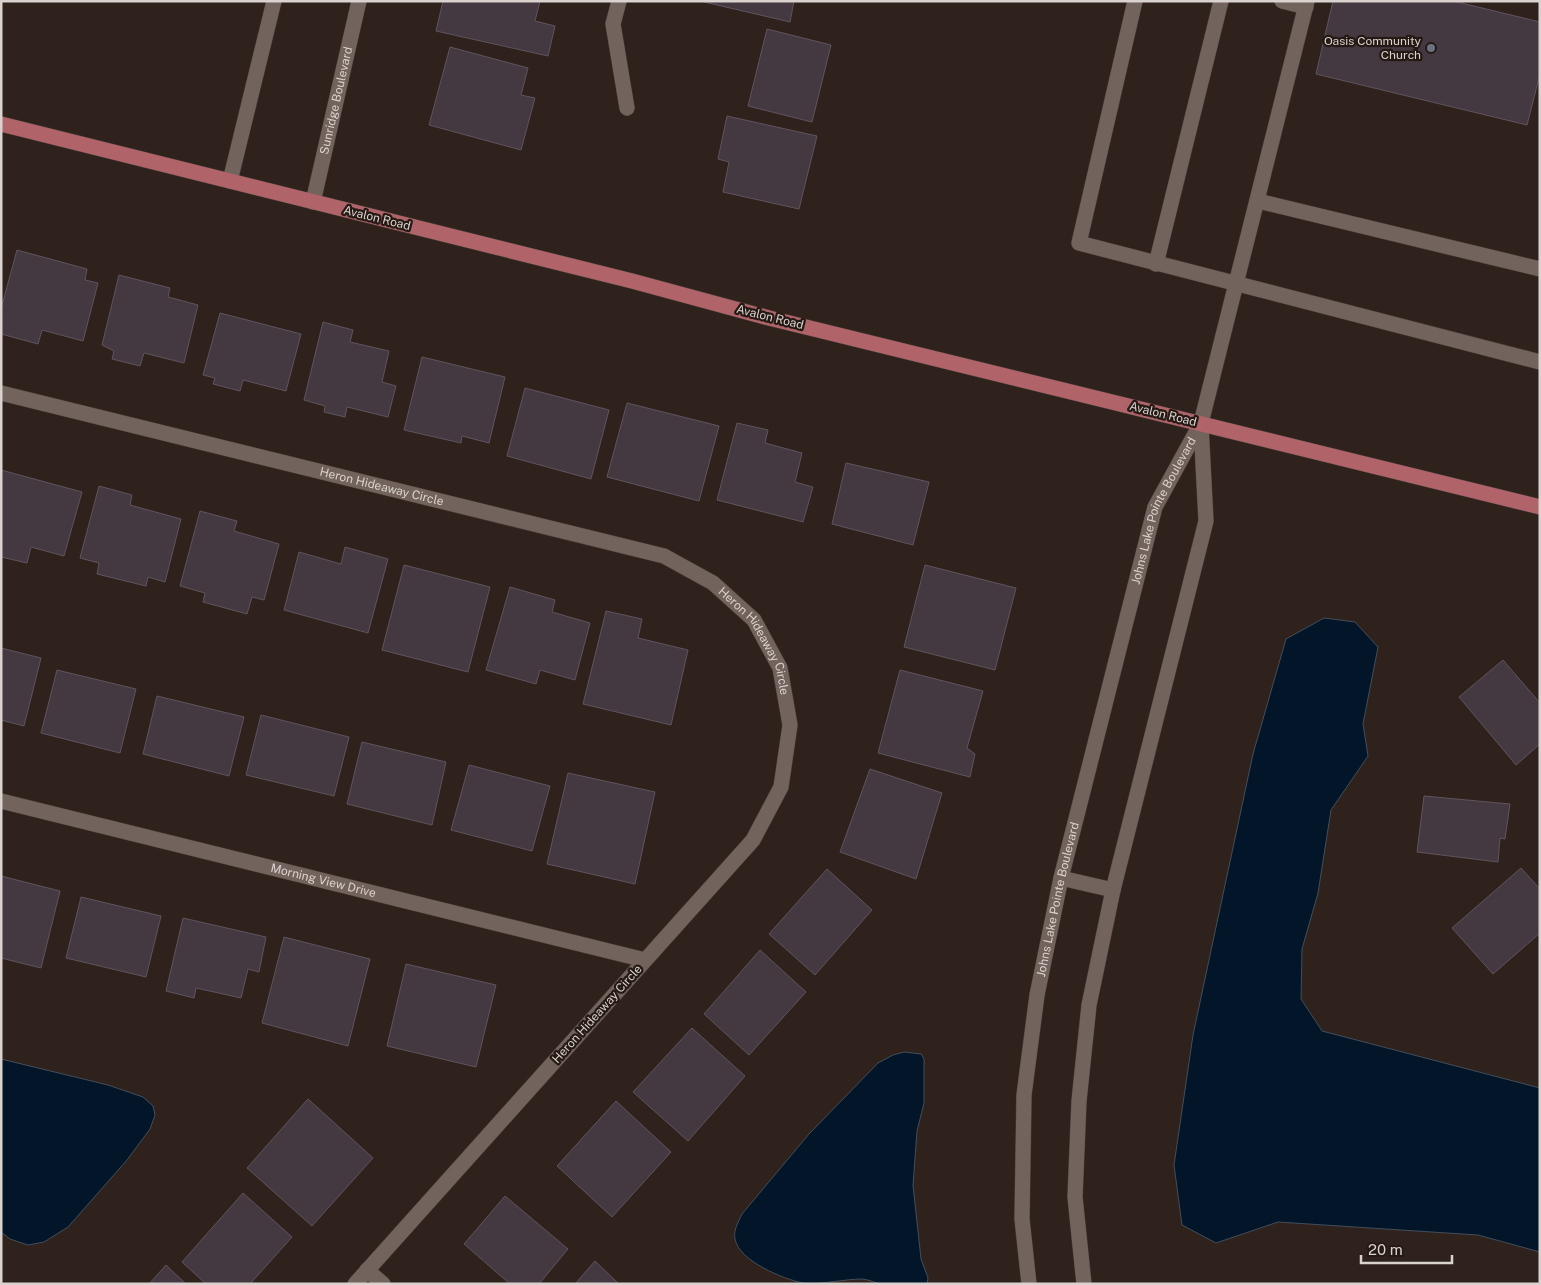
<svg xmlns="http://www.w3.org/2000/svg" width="1541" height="1285" font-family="'Public Sans',sans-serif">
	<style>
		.water { fill: #021529; stroke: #434e5a }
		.building { fill: #443841; stroke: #60545d }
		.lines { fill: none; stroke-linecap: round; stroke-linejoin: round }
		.minor-casing { stroke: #4a3f3b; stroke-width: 16 }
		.major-casing { stroke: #4a3f3b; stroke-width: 16 }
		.minor { stroke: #73635d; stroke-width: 15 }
		.major { stroke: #b0646a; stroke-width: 15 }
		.worship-dot { fill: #6b7280; stroke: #251914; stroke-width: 2 }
		.labels { text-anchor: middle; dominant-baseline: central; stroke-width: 4.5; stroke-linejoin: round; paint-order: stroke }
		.poi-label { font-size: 12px; fill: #dad2ce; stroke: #251914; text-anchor: end }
		.street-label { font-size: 12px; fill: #dad2ce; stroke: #251914 }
	</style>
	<rect width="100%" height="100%" fill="#2f221d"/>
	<g class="water">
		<path d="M1324 618 1355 622 1378 647 1363 724 1368 756 1331 810 1318 893 1302 949 1301 999 1322 1031 1540 1088V1252L1478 1235 1278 1222 1216 1243 1182 1225 1174 1165 1193 1035 1253 754 1286 639Z"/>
		<path d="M904 1052 921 1054 924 1059V1103L917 1131 913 1185 921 1259 928 1278 927 1284C912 1284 896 1285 882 1284 875 1283 870 1280 863 1279 843 1279 822 1285 803 1283 783 1279 739 1261 735 1239 733 1230 739 1221 742 1214L809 1134 878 1063 893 1055Z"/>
		<path d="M1 1059 108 1085 143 1097 153 1106 155 1115 150 1129 127 1160 68 1227 44 1242 28 1245 10 1239 1 1232Z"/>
	</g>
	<g class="building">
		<path d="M443 1H540L535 21 555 26 548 56 436 31Z"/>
		<path d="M700 1H794L790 22Z"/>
		<path d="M1333 1H1453L1540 22V74L1527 125 1316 74Z"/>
		<path d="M767 29 831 45 812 122 748 106Z"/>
		<path d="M450 47 528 68 521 95 535 98 521 150 429 125Z"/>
		<path d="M727 116 817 136 799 209 723 192 729 162 718 159Z"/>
		<path d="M17 250 87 269 85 280 98 283 83 341 42 330 38 344 1 334V309Z"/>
		<path d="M119 275 170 288 168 297 198 305 184 363 144 353 140 366 112 359 114 351 102 345Z"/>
		<path d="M220 313 301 334 286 391 243 380 240 391 213 384 215 378 203 375Z"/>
		<path d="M323 322 353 330 350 342 389 351 382 382 396 386 388 417 347 407 345 417 324 412 325 406 304 400Z"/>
		<path d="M422 357 505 377 489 443 462 436 461 443 404 430Z"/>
		<path d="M525 388 609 410 591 479 507 456Z"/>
		<path d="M627 403 719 426 699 501 607 477Z"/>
		<path d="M737 423 768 430 765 443 802 453 795 482 813 487 803 522 717 500Z"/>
		<path d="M846 463 929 482 913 545 832 524Z"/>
		<path d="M1 470 82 492 64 556 31 547 27 563 1 557Z"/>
		<path d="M99 486 132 495 130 505 181 519 165 582 148 577 146 586 97 574 99 563 80 558Z"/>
		<path d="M200 511 237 521 234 531 279 544 264 600 252 597 247 614 203 602 205 593 180 586Z"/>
		<path d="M345 547 388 559 368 633 284 610 299 552 341 564Z"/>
		<path d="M404 565 490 587 468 672 382 650Z"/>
		<path d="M925 565 1016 588 995 670 904 647Z"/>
		<path d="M510 587 555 600 552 612 590 623 575 680 540 670 536 684 486 670Z"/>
		<path d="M606 611 642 619 638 638 688 650 671 725 583 704Z"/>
		<path d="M1 648 41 658 24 726 1 720Z"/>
		<path d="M1503 660 1540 703V744L1516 765 1459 697Z"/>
		<path d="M57 670 136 689 120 753 41 733Z"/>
		<path d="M900 670 983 691 967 748 975 754 970 777 878 753Z"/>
		<path d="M157 696 244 717 229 776 143 754Z"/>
		<path d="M261 715 349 737 334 796 246 775Z"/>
		<path d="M362 742 446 762 432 825 347 804Z"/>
		<path d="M469 765 550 786 532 851 451 830Z"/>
		<path d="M870 769 942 793 916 879 840 852Z"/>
		<path d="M568 773 655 792 635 884 547 864Z"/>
		<path d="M1424 796 1510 804 1505 839 1500 838 1498 862 1417 852Z"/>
		<path d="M1521 868 1540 889V933L1493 974 1452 928Z"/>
		<path d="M827 869 872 910 815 975 769 934Z"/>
		<path d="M1 876 60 891 41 968 1 958Z"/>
		<path d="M81 897 161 916 146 977 66 958Z"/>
		<path d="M183 918 266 937 259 972 248 969 241 998 196 988 194 998 166 991Z"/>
		<path d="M284 937 370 959 348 1046 262 1023Z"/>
		<path d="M760 950 806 992 749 1055 704 1014Z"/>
		<path d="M406 964 496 985 476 1067 387 1046Z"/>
		<path d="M692 1028 745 1076 688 1141 633 1092Z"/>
		<path d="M308 1099 373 1158 312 1226 247 1168Z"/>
		<path d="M616 1101 671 1152 612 1217 557 1166Z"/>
		<path d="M243 1193 292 1237 250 1284H206L182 1262Z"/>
		<path d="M505 1196 568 1249 539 1284H510L464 1244Z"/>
		<path d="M595 1261 619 1284H575Z"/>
		<path d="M166 1265 186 1284H149Z"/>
	</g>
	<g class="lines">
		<defs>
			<g id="minor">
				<path d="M619 1 613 24 627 108"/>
				<path d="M1135 1 1079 243 1540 362"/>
				<path d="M1282 1 1306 7"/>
				<path d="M230 181 274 1"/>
				<path d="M1258 201 1540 269"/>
				<path id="s1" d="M313 202 359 1"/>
				<path d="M1156 264 1221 1"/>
				<path id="s2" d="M1 393 664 556 713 583 754 620 780 668 790 725 781 787 753 840 355 1284"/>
				<path id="s3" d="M1 801 645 960"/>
				<path d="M1061 878 1113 890"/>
				<path d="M367 1270 383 1284"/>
				<path id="s4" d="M1029 1284 1022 1219 1024 1095 1037 995 1061 878 1155 507 1201 423 1307 1"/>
				<path d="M1084 1284 1075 1197 1079 1101 1089 1005 1113 890 1206 521 1201 425"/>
			</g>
			<path id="major" d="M1 124 632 281 769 318 1540 507"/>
		</defs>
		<use href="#minor" class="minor-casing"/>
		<use href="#major" class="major-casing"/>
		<use href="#minor" class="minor"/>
		<use href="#major" class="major"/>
	</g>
	<circle class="worship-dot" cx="1431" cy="48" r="5"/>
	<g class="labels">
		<g class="poi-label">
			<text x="1421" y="41">Oasis Community<tspan x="1421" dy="14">Church</tspan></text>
		</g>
		<g class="street-label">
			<text stroke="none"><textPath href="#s1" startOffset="104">Sunridge Boulevard</textPath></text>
			<text transform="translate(377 218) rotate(14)">Avalon Road</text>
			<text transform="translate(770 317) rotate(14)">Avalon Road</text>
			<text transform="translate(1163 414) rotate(14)">Avalon Road</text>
			<text stroke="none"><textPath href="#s2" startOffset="392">Heron Hideaway Circle</textPath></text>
			<text stroke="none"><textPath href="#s4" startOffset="792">Johns Lake Pointe Boulevard</textPath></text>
			<text stroke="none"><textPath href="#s2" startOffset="812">Heron Hideaway Circle</textPath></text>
			<text stroke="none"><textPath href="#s3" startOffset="332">Morning View Drive</textPath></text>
			<text stroke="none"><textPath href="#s4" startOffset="388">Johns Lake Pointe Boulevard</textPath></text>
			<text transform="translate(597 1014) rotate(-48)">Heron Hideaway Circle</text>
		</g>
	</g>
	<rect width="1541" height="1285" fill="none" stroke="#dad2ce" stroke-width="5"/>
	<path d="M1361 1255v8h91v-8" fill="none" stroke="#dad2ce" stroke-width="2.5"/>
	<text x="1368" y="1255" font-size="15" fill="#dad2ce" stroke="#251914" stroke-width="4" paint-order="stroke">20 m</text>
</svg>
